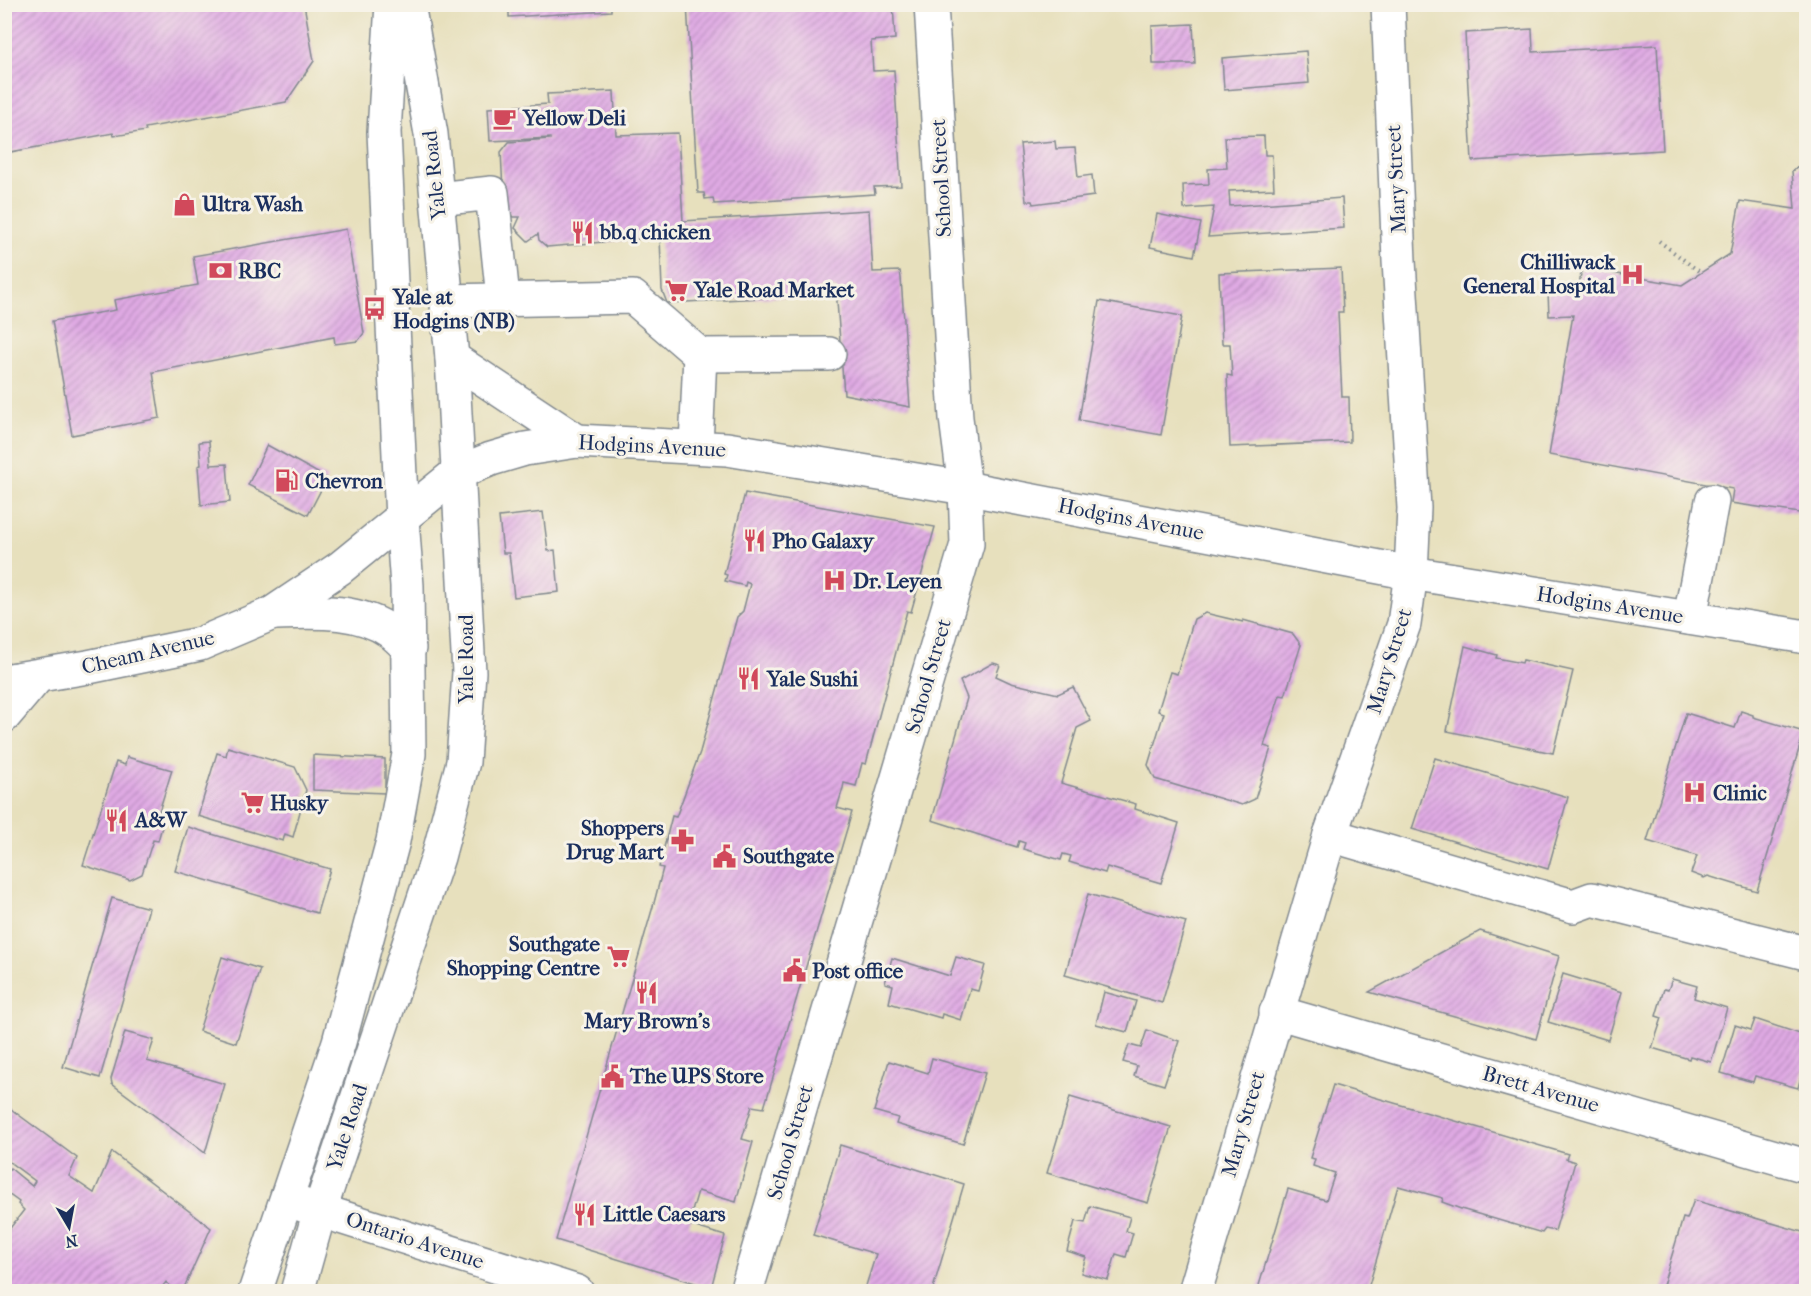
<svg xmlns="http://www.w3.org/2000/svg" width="1811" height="1296" font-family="'IM FELL French Canon',serif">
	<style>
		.building { fill: url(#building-hatch) }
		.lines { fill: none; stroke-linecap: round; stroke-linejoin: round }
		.minor-casing { stroke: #81888e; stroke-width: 36 }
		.major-casing { stroke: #81888e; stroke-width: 36 }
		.path { stroke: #81888e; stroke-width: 4; stroke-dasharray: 1.5 4.5; stroke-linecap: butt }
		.minor { stroke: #fff; stroke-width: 33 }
		.major { stroke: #fff; stroke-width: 33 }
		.labels { text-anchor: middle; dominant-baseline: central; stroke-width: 6; stroke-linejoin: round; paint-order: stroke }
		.poi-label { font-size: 21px; font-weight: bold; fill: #1b2f5e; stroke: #f7f3e8; text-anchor: start }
		.street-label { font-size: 21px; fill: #1b2f5e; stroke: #f7f3e8 }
	</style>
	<defs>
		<pattern id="building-hatch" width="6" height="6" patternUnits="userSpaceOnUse" patternTransform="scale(1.5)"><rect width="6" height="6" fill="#e0aae4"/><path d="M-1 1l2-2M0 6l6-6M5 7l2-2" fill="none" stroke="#b58bbc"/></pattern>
	</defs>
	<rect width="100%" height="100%" fill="#f7f3e8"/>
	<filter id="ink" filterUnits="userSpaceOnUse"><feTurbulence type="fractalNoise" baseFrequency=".0167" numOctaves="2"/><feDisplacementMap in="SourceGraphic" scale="12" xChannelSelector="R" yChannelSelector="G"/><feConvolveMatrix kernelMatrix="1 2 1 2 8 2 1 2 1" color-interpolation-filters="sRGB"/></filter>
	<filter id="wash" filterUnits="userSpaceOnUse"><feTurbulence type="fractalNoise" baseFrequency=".008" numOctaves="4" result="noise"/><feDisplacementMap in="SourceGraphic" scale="24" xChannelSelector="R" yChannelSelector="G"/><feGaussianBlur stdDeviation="1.35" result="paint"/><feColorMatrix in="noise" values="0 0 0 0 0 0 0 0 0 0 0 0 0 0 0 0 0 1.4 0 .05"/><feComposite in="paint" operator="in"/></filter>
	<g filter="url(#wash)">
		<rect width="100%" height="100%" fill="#e7e0bd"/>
		<g id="blocks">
			<g class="building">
				<path d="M5 4H304L314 61 286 102 145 128 146 131 114 136 113 133 5 153Z"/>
				<path d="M509 4H611V11L509 17Z"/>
				<path d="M687 4H893L895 39 871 41 873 71 894 70 901 186 874 187 875 194 714 204 713 198 705 199 704 193H698Z"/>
				<path d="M1193 24 1195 64H1153L1152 26Z"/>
				<path d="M1532 29 1533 52 1657 45 1663 150 1472 161 1465 33Z"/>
				<path d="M1306 51 1309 83 1224 90 1222 58Z"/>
				<path d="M614 91 616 135 678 133 683 221 869 210 873 272 900 271 901 278 910 407 844 394 836 288H820L815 295 667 303 662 290 660 237 547 247 539 240 538 234 528 241 515 228 520 217H513L504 209 501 152 509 142 550 139V138L490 141 488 108 548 104 547 94Z"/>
				<path d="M1264 136 1265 155H1272L1274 189 1229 191 1230 206 1342 198 1344 228 1208 237 1214 207 1184 209 1183 185 1209 184 1208 169 1227 168 1225 137Z"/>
				<path d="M1055 141 1056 149 1075 148 1078 177 1092 175 1094 196 1033 204 1032 201H1026L1020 144Z"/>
				<path d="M1806 161V514L1731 503 1733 489 1549 455 1573 315 1549 316 1548 292 1578 290 1582 268 1682 285 1730 254 1740 201 1795 209 1792 171Z"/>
				<path d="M1157 214 1201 223 1194 256 1150 247Z"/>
				<path d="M346 229 364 333 358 341 335 344 334 337 153 372 160 418 72 435 52 321 116 310 114 300 198 285 193 256Z"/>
				<path d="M1341 268 1343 312H1338L1342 397H1349L1350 442 1230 447 1227 375 1232 376 1230 344H1222L1219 273Z"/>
				<path d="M1099 301 1182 316 1161 435 1079 420Z"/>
				<path d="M209 441 211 465 227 464 230 502 201 505 198 466 201 465 199 442Z"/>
				<path d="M267 445 327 478 308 515 248 485Z"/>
				<path d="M745 493 935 527 911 612 907 611 866 764 862 763 856 786 844 783 843 788 837 808 852 812 764 1108 752 1106 742 1139 753 1142 737 1198 736 1202 698 1191 693 1208 689 1225 725 1236 711 1288 556 1240 654 903 663 868 659 867 672 816 676 817 700 752 737 617 743 611 750 584 746 582 745 586 725 581 727 575 724 574Z"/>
				<path d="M543 512 548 551 555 550 559 592 514 597 509 553H503L499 517Z"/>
				<path d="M1205 613 1243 622V620L1293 634 1301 645 1285 696 1280 695 1264 746 1271 748 1255 799 1242 805 1155 779 1148 765 1164 713 1158 711 1170 672 1177 674 1194 619Z"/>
				<path d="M1465 646 1497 655 1496 658 1522 663 1523 660 1573 671 1553 753 1447 731Z"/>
				<path d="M993 663 1000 665 996 676 1011 683 1058 694 1073 687 1091 721 1077 728 1061 783 1136 804 1135 809 1179 823 1161 883 1107 867 1105 873 1069 862 1071 856 1063 854 1061 860 1023 849 1025 843 1019 841 1017 847 932 820 967 698 960 681Z"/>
				<path d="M1741 711 1753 715V717L1804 732 1757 891 1708 876 1704 878 1691 873 1697 856 1647 841 1686 713 1735 728Z"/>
				<path d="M228 747 295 767 306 790 293 837 285 834 283 841 198 816 217 753 226 756Z"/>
				<path d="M313 755 385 759V793L313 790Z"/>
				<path d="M127 757 172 770 156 821 163 823 158 841 153 840 142 874 130 880 83 865 116 762 125 765Z"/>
				<path d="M1435 758 1568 797 1548 869 1412 829Z"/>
				<path d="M188 827 330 869 317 913 175 871Z"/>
				<path d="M1088 894 1186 922 1162 1003 1065 975Z"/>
				<path d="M112 898 149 908 100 1078 63 1067Z"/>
				<path d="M1480 931 1559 956 1536 1039 1369 992Z"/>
				<path d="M222 957 260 969 236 1043 199 1031Z"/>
				<path d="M956 957 985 965 978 991 970 989 961 1020 942 1014 941 1018 889 1003 893 985 885 983 892 958 950 976Z"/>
				<path d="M1563 974 1622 992 1608 1040 1548 1022Z"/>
				<path d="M1672 979 1697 986 1694 998 1727 1008 1711 1062 1690 1056 1689 1059 1652 1048 1662 1018 1656 1016 1664 989 1668 990Z"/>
				<path d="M1104 992 1136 1001 1127 1032 1096 1024Z"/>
				<path d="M1755 1019 1806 1036V1057L1798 1088 1755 1076 1753 1082 1721 1073 1735 1025 1751 1030Z"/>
				<path d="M1147 1030 1179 1041 1164 1085 1134 1076 1137 1066 1123 1062 1129 1045 1141 1048Z"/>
				<path d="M125 1032 154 1040 147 1061 225 1084 205 1153 112 1084 111 1079Z"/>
				<path d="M932 1058 985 1073 963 1144 896 1124 898 1118 874 1111 889 1061 928 1073Z"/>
				<path d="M1333 1085 1568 1154 1566 1159 1575 1162 1555 1231 1545 1229 1542 1233 1461 1209 1442 1202 1443 1198 1398 1186 1367 1292H1257L1288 1189 1326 1200 1335 1173 1313 1166 1315 1159 1310 1158Z"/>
				<path d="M1070 1097 1171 1127 1148 1203 1047 1173Z"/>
				<path d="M4 1104 77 1158 69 1176 94 1193 112 1152 211 1228 182 1292H177L166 1282 158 1292H4V1236L24 1210 18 1204 19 1202 4 1191V1175L10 1168 32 1186 35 1181 4 1158Z"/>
				<path d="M840 1145 964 1184 932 1292H864L876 1254 813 1235Z"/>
				<path d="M1694 1200 1806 1233V1292H1661L1683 1218 1687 1219Z"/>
				<path d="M1090 1206 1130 1217 1126 1231 1133 1233 1126 1257 1116 1254 1108 1280 1081 1273 1086 1257 1067 1251 1075 1221 1085 1223Z"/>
			</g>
		</g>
	</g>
	<g filter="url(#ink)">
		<use href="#blocks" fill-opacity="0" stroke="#81888e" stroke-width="1.5"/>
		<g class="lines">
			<defs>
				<g id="minor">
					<path d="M437 199 492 193 503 298"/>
					<path d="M447 301 633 297 700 355 829 354"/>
					<path d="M696 446 700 355"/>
					<path d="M457 473 491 459 525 449 577 441 727 449 965 488 1411 573 1806 637"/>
					<path d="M1690 618 1712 501"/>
					<path d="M1330 835 1573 906 1592 899 1806 953"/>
					<path d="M1276 1012 1806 1166"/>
					<path d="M287 1200 577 1292"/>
					<path d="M746 1292 967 544 965 488 956 418 931 4"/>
					<path d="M1195 1292 1330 835 1404 624 1411 573 1414 508 1399 261 1388 4"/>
				</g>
				<g id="major">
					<path d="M452 358 577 441"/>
					<path d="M273 613C311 612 358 608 391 632 397 637 403 643 409 648"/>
					<path d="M4 681 88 667 200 644 273 613 340 568 457 473"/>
					<path d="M4 716 38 676"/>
					<path d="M255 1292 339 1042 393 841 409 754 407 586 402 519 384 132 392 4"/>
					<path d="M297 1292 320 1210 438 857 463 762 469 672 452 358 431 134 408 4"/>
				</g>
			</defs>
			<use href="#minor" class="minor-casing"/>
			<use href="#major" class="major-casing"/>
			<path class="path" d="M1659 241 1701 273"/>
			<use href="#minor" class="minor"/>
			<use href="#major" class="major"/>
		</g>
	</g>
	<defs>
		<symbol id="cafe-bare" viewBox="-9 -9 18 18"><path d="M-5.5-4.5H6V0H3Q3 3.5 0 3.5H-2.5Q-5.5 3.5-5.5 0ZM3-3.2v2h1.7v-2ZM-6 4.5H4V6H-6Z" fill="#d1495b" stroke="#f7f3e8" stroke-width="2.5" paint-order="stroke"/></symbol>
		<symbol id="shop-bare" viewBox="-9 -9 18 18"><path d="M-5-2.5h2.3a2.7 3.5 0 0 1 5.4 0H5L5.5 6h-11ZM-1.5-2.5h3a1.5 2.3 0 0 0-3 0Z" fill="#d1495b" stroke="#f7f3e8" stroke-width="2.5" paint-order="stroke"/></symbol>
		<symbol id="restaurant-bare" viewBox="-9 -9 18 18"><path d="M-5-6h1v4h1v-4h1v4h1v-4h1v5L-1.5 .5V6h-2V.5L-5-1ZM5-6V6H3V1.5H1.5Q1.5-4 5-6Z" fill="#d1495b" stroke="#f7f3e8" stroke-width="2.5" paint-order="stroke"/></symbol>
		<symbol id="bank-bare" viewBox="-9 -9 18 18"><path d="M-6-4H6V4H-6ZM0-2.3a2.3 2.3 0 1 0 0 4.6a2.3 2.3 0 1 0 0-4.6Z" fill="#d1495b" stroke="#f7f3e8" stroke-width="2.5" paint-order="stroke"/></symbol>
		<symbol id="hospital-bare" viewBox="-9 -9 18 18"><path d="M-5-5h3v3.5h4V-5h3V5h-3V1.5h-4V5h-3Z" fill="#d1495b" stroke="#f7f3e8" stroke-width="2.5" paint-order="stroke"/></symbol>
		<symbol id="supermarket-bare" viewBox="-9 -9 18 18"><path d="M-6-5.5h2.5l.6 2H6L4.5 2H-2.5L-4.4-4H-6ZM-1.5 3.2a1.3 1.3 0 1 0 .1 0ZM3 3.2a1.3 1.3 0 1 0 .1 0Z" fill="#d1495b" stroke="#f7f3e8" stroke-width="2.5" paint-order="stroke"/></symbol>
		<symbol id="bus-bare" viewBox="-9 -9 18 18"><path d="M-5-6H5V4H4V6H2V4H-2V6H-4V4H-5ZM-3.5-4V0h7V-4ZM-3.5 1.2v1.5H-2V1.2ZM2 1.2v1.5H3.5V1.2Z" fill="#d1495b" stroke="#f7f3e8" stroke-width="2.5" paint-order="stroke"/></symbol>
		<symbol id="fuel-bare" viewBox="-9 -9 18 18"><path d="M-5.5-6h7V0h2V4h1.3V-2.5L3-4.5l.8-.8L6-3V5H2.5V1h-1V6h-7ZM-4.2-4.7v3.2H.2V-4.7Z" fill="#d1495b" stroke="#f7f3e8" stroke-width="2.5" paint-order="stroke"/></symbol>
		<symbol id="pharmacy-bare" viewBox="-9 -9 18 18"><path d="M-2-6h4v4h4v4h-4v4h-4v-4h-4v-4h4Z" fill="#d1495b" stroke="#f7f3e8" stroke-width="2.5" paint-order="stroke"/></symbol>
		<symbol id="civic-bare" viewBox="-9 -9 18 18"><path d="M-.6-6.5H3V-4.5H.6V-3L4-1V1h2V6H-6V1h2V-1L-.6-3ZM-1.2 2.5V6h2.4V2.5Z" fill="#d1495b" stroke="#f7f3e8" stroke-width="2.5" paint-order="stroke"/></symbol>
	</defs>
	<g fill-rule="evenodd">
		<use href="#cafe-bare" x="488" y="102" width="33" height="33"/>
		<use href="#shop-bare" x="168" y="188" width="33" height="33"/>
		<use href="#restaurant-bare" x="566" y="216" width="33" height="33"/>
		<use href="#bank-bare" x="204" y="254" width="33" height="33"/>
		<use href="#hospital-bare" x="1616" y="258" width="33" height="33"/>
		<use href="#supermarket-bare" x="660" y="274" width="33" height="33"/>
		<use href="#bus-bare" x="358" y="292" width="33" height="33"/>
		<use href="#fuel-bare" x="270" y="464" width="33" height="33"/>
		<use href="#restaurant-bare" x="738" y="524" width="33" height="33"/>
		<use href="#hospital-bare" x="818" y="564" width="33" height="33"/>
		<use href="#restaurant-bare" x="732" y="662" width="33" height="33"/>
		<use href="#hospital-bare" x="1678" y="776" width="33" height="33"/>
		<use href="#supermarket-bare" x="236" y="786" width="33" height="33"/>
		<use href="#restaurant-bare" x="100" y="804" width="33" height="33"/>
		<use href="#pharmacy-bare" x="666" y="824" width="33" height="33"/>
		<use href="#civic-bare" x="708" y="840" width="33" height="33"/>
		<use href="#supermarket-bare" x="602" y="940" width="33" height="33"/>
		<use href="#civic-bare" x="778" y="954" width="33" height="33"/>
		<use href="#restaurant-bare" x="630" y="976" width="33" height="33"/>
		<use href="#civic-bare" x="596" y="1060" width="33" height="33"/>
		<use href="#restaurant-bare" x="568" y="1198" width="33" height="33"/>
	</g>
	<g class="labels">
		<g class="poi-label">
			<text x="523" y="118">Yellow Deli</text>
			<text x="202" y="204">Ultra Wash</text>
			<text x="600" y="232">bb.q chicken</text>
			<text x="1615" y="262" text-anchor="end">Chilliwack<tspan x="1615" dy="24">General Hospital</tspan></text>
			<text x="238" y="271">RBC</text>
			<text x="694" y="290">Yale Road Market</text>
			<text x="393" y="297">Yale at<tspan x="393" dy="24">Hodgins (NB)</tspan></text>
			<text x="305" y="481">Chevron</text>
			<text x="772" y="541">Pho Galaxy</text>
			<text x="853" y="581">Dr. Leyen</text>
			<text x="767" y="679">Yale Sushi</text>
			<text x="1713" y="793">Clinic</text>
			<text x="270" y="803">Husky</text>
			<text x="135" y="820">A&amp;W</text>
			<text x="664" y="828" text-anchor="end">Shoppers<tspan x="664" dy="24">Drug Mart</tspan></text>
			<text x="743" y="856">Southgate</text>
			<text x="600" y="944" text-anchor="end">Southgate<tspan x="600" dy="24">Shopping Centre</tspan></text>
			<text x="812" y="971">Post office</text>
			<text x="647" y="1021" text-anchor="middle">Mary Brown's</text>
			<text x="630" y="1076">The UPS Store</text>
			<text x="603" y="1214">Little Caesars</text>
		</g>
		<g class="street-label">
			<text transform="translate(434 175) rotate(-96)">Yale Road</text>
			<text transform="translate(941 178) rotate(-93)">School Street</text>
			<text transform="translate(1396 179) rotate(-93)">Mary Street</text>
			<text transform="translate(652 446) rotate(3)">Hodgins Avenue</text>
			<text transform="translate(1131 519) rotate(11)">Hodgins Avenue</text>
			<text transform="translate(1610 605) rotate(9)">Hodgins Avenue</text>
			<text transform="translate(148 652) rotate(-13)">Cheam Avenue</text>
			<text transform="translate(466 659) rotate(-90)">Yale Road</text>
			<text transform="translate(1389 661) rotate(-73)">Mary Street</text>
			<text transform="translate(928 676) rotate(-74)">School Street</text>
			<text transform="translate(1541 1089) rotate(16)">Brett Avenue</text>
			<text transform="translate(1243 1124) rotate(-74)">Mary Street</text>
			<text transform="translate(347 1127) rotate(-72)">Yale Road</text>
			<text transform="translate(790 1142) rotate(-74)">School Street</text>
			<text transform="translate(415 1240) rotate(18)">Ontario Avenue</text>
		</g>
	</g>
	<rect width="1811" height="1296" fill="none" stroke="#f7f3e8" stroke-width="24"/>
	<g transform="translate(69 1227) rotate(170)" stroke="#f7f3e8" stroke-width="4.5" paint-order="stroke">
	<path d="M0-4.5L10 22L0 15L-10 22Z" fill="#1b2f5e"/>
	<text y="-9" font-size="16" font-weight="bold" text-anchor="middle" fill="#1b2f5e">N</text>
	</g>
</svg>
